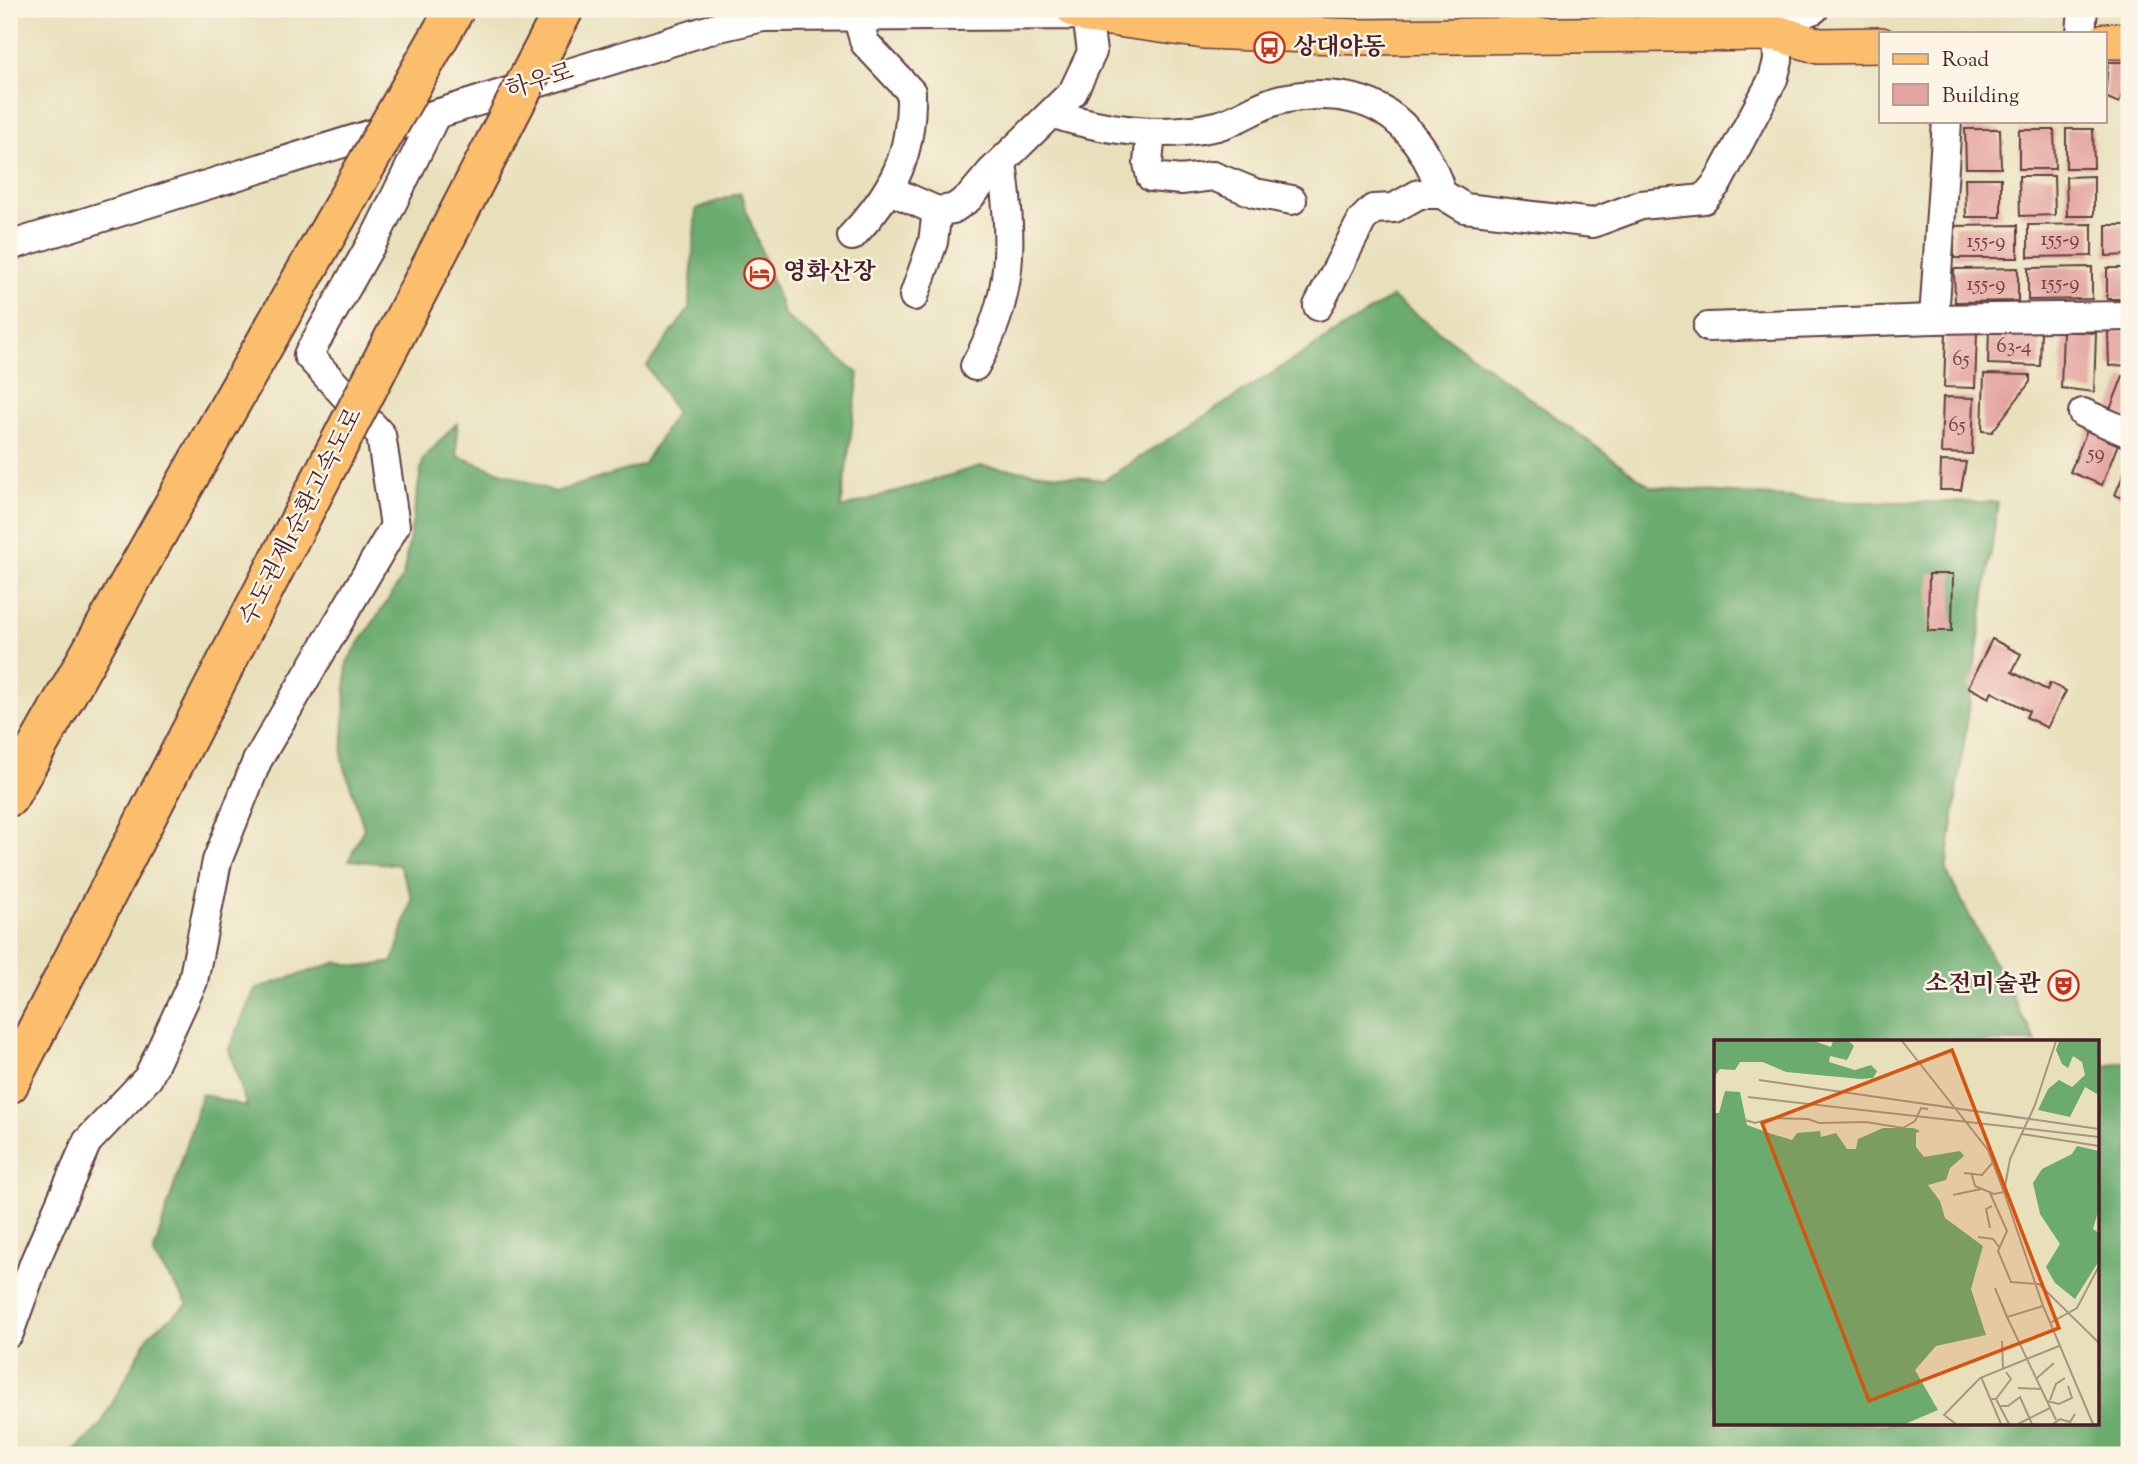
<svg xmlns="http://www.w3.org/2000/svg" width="2138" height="1464" font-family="'Sorts Mill Goudy','Noto Serif KR',serif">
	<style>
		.forest { fill: #6bab6e; stroke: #5a654c; stroke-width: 2 }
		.building { fill: #e3a39e }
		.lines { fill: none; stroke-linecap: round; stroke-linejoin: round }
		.minor-casing { stroke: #623c41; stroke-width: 32 }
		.major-casing { stroke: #623c41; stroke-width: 38 }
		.highway-casing { stroke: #623c41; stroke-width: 42 }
		.minor { stroke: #fff; stroke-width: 28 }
		.major { stroke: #fabe6d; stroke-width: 35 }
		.highway { stroke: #fabe6d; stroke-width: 38 }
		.highway-bridge-casing { stroke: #623c41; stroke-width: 42; stroke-linecap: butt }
		.highway-bridge { stroke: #fabe6d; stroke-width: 38 }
		.labels { text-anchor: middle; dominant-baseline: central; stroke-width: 5; stroke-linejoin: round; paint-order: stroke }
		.number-label { font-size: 21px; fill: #704048 }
		.poi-label { font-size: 24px; font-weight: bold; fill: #4a1f2b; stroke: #fcf5e5; text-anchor: start }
		.street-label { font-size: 24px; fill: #4a1f2b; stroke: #fcf5e5 }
		.inset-road { fill: none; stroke: #a99381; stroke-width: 2 }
		.view { fill: #d8530f; fill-opacity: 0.15; stroke: #d8530f; stroke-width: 3.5 }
		.inset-edge { fill: none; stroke: #4a1f2b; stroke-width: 3.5 }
	</style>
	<rect width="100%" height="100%" fill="#fcf5e5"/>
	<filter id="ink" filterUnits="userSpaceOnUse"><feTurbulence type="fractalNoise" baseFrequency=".0143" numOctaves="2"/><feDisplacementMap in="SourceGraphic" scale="14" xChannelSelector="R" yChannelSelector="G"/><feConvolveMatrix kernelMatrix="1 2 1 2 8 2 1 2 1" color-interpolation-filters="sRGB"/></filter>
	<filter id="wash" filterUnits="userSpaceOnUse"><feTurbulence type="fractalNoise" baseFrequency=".00686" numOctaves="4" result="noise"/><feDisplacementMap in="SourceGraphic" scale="28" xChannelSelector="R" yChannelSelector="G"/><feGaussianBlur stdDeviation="1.57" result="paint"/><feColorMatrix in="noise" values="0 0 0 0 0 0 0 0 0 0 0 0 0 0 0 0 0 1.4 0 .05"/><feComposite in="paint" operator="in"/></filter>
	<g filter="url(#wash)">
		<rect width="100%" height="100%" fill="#e8e0bb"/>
		<path class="forest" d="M740 193 785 316 859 374 841 508 980 466 1104 480 1392 297 1651 487 1853 502H1998L1946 871 2036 1042H1716V1424H2098V1067L2129 1062V1455H71L100 1426 149 1335 188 1304 153 1255 202 1094 247 1107 229 1049 255 989 338 962 362 967 393 962 412 898 399 865 349 860 364 828 342 759 347 662 403 577 423 459 457 423V456L555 492 643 465 676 413 647 366 689 309 696 209Z"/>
		<g id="blocks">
			<g class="building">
				<path d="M2108 62H2129V75L2119 103 2105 97Z"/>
				<path d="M1965 129H2000L2001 168H1966Z"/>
				<path d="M2066 129H2093L2094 168H2066Z"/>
				<path d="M2019 130H2054L2055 169H2019Z"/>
				<path d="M2019 176H2054L2055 215 2020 216Z"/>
				<path d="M2094 176V216H2067L2066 177Z"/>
				<path d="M1965 178H2001V217H1966Z"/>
				<path d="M2092 224V256L2028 257V225Z"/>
				<path d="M2018 225V258H1954V226Z"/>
				<path d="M2106 225H2129V255L2106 256Z"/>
				<path d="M2092 267V299L2028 300V268Z"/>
				<path d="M2018 268V301L1955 302 1954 269Z"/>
				<rect x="2107" y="268" width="22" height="31"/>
				<path d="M1989 329 2041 331 2040 366 1988 364Z"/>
				<path d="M2063 331 2096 333 2094 392 2061 388Z"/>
				<path d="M2108 331H2129V365L2109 366Z"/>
				<path d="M1946 332 1977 333 1975 388 1944 387Z"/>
				<path d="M1984 374 2030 375V382L1992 432 1982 431Z"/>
				<path d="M2123 376 2129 379V420L2109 412Z"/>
				<path d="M1943 397 1974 398 1972 454 1941 453Z"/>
				<path d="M2090 423 2121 436 2102 485 2070 472Z"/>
				<path d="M1941 461 1966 462 1961 490H1940Z"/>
				<path d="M2129 461V501L2115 495Z"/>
				<path d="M1929 574H1953L1952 631H1928Z"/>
				<path d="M1992 639 2021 654 2012 672 2047 690 2050 683 2066 691 2047 728 2026 717 2029 711 1992 692 1989 698 1968 687Z"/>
			</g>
		</g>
	</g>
	<g filter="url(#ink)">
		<use href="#blocks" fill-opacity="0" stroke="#623c41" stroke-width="2"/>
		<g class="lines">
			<defs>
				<g id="minor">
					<path d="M2081 33 2083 9"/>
					<path d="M1054 114C1107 131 1162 138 1217 126 1240 120 1259 104 1282 99 1365 83 1416 115 1442 194L1465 208 1593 223 1641 205 1704 199 1718 182 1773 79 1778 61 1777 33 1795 16 1814 9"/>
					<path d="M1947 121 1934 319 2129 316"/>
					<path d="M1151 132 1148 163 1151 177 1181 180 1213 176 1255 193 1292 200"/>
					<path d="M852 236C895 190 912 155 911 92L865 43 857 16"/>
					<path d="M9 246 715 28 763 17 1087 15 1092 52 1073 92 991 172 969 198 953 209 937 211 890 190"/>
					<path d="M914 296 933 242 937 211"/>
					<path d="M1318 306 1362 220 1373 209 1394 208 1419 194H1442"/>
					<path d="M1708 327 1934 319"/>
					<path d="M975 366C1015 294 1012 241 1002 162"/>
					<path d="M2083 413 2129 433"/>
					<path d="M9 1333 35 1261 87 1142 148 1078 193 981 217 861 257 761 395 526 381 435 308 355 378 232 436 114"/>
				</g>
				<g id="major">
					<path d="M1074 9 1087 15 1204 31 1362 37 1777 33 1819 46 1881 45"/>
					<path d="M2105 41H2129"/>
				</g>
				<g id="highway">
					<path d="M9 797 197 463"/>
					<path d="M9 1084 293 533"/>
				</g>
			</defs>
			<use href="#minor" class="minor-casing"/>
			<use href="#major" class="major-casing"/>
			<use href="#highway" class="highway-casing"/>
			<use href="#minor" class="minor"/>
			<use href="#major" class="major"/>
			<use href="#highway" class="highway"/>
			<defs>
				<g id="highway-bridge">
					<path d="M197 463 455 9"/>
					<path d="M293 533 564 9"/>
				</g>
			</defs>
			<use href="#highway-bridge" class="highway-bridge-casing"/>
			<use href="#highway-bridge" class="highway-bridge"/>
		</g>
	</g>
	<defs>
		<symbol id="bus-ring" viewBox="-11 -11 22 22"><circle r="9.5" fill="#fcf5e5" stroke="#c8321e" stroke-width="1.5"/><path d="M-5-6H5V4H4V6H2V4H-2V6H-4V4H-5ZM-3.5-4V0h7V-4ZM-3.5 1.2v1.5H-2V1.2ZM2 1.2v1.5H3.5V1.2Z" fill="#c8321e"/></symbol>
		<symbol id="hotel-ring" viewBox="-11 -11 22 22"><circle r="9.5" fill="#fcf5e5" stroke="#c8321e" stroke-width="1.5"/><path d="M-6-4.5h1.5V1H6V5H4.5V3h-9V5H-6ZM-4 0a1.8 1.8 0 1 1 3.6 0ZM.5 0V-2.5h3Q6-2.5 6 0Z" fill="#c8321e"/></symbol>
		<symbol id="theatre-ring" viewBox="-11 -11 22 22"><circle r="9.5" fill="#fcf5e5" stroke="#c8321e" stroke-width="1.5"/><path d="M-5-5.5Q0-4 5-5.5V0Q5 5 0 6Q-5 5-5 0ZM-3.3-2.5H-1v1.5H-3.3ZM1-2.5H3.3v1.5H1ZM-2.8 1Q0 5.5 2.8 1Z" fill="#c8321e"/></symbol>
	</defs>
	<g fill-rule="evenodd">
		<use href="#bus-ring" x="1252" y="30" width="35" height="35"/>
		<use href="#hotel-ring" x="742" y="256" width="35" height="35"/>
		<use href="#theatre-ring" x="2046" y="968" width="35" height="35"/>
	</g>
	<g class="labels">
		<g class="number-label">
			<text x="2060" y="240">155-9</text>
			<text x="1986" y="242">155-9</text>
			<text x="2060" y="284">155-9</text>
			<text x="1986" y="285">155-9</text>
			<text x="2014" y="347">63-4</text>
			<text x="1961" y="360">65</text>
			<text x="1957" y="426">65</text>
			<text x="2096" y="454">59</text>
		</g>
		<g class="poi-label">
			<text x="1293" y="48">상대야동</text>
			<text x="783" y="273">영화산장</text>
			<text x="2041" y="985" text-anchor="end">소전미술관</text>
		</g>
		<g class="street-label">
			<text transform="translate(540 82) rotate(-17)">하우로</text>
			<text transform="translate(302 517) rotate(-63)">수도권제1순환고속도로</text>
		</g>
	</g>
	<g transform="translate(1714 1040)">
		<rect width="385" height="385" fill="#e8e0bb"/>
		<path d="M0 1H100L117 7 119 1H135L140 6 133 20 116 16 115 22 141 30 157 25 163 31 159 38 147 39 72 32 49 22H26L21 30 6 29 0 37ZM345 1H385V55L371 47 356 77 324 70 334 49 345 40 358 47 371 35 368 22 359 16 354 28 348 24 342 10ZM11 51 26 52 33 85 58 94 78 100 83 93 106 91 107 97 122 93 133 109H142L144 99 169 88H199L206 91 202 93V107L210 117 246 111 250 116 236 128 232 140 214 145 226 161 231 178 269 206 257 249 272 295 222 306 201 330 224 370 191 384H0V73H5ZM363 106 385 111V168L379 189 385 193V221L361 259 341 243 332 227 346 204 326 174 319 143 328 129 358 114Z" fill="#6bab6e"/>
		<path class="inset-road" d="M188 1 274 110 290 152 280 154 261 146 258 135M342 1 321 65 296 119 290 152 329 266 379 384M45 40 385 89M34 57 385 97M31 80 41 83 59 78 94 79 105 83 152 82 189 88 201 81 207 68 214 69M308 94 385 106M250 133 268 135 279 122M276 153 293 191 284 211 297 242 325 244 385 303M239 155 267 149M276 188 272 169 278 166M264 197 279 199 285 207M281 248 293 277M329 266 293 277 342 380M336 283 363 268 385 226M288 301 289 328M267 337 287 384M323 338 340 323M304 348 327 349M276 359H282L295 384M282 359 297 339 292 332M336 360 342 344 351 338M333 361 345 364 358 358 354 346M285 366H294L306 357 318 384M242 384 230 375 266 338 345 306M304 384 336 368M339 384 346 379 356 382 361 374"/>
		<path class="view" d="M238 10 345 288 155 361 48 83Z"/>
		<rect width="385" height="385" class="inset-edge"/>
	</g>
	<rect width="2138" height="1464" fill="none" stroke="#fcf5e5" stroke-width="35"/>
	<rect x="1879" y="32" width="228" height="91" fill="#fcf5e5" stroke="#b59f9b" stroke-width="2"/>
	<rect x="1893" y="54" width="35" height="10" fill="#fabe6d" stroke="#b59f9b" stroke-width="2"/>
	<text x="1942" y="66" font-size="21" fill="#4a1f2b">Road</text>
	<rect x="1893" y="84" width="35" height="21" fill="#e3a39e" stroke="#b59f9b" stroke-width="2"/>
	<text x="1942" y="102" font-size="21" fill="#4a1f2b">Building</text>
</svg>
